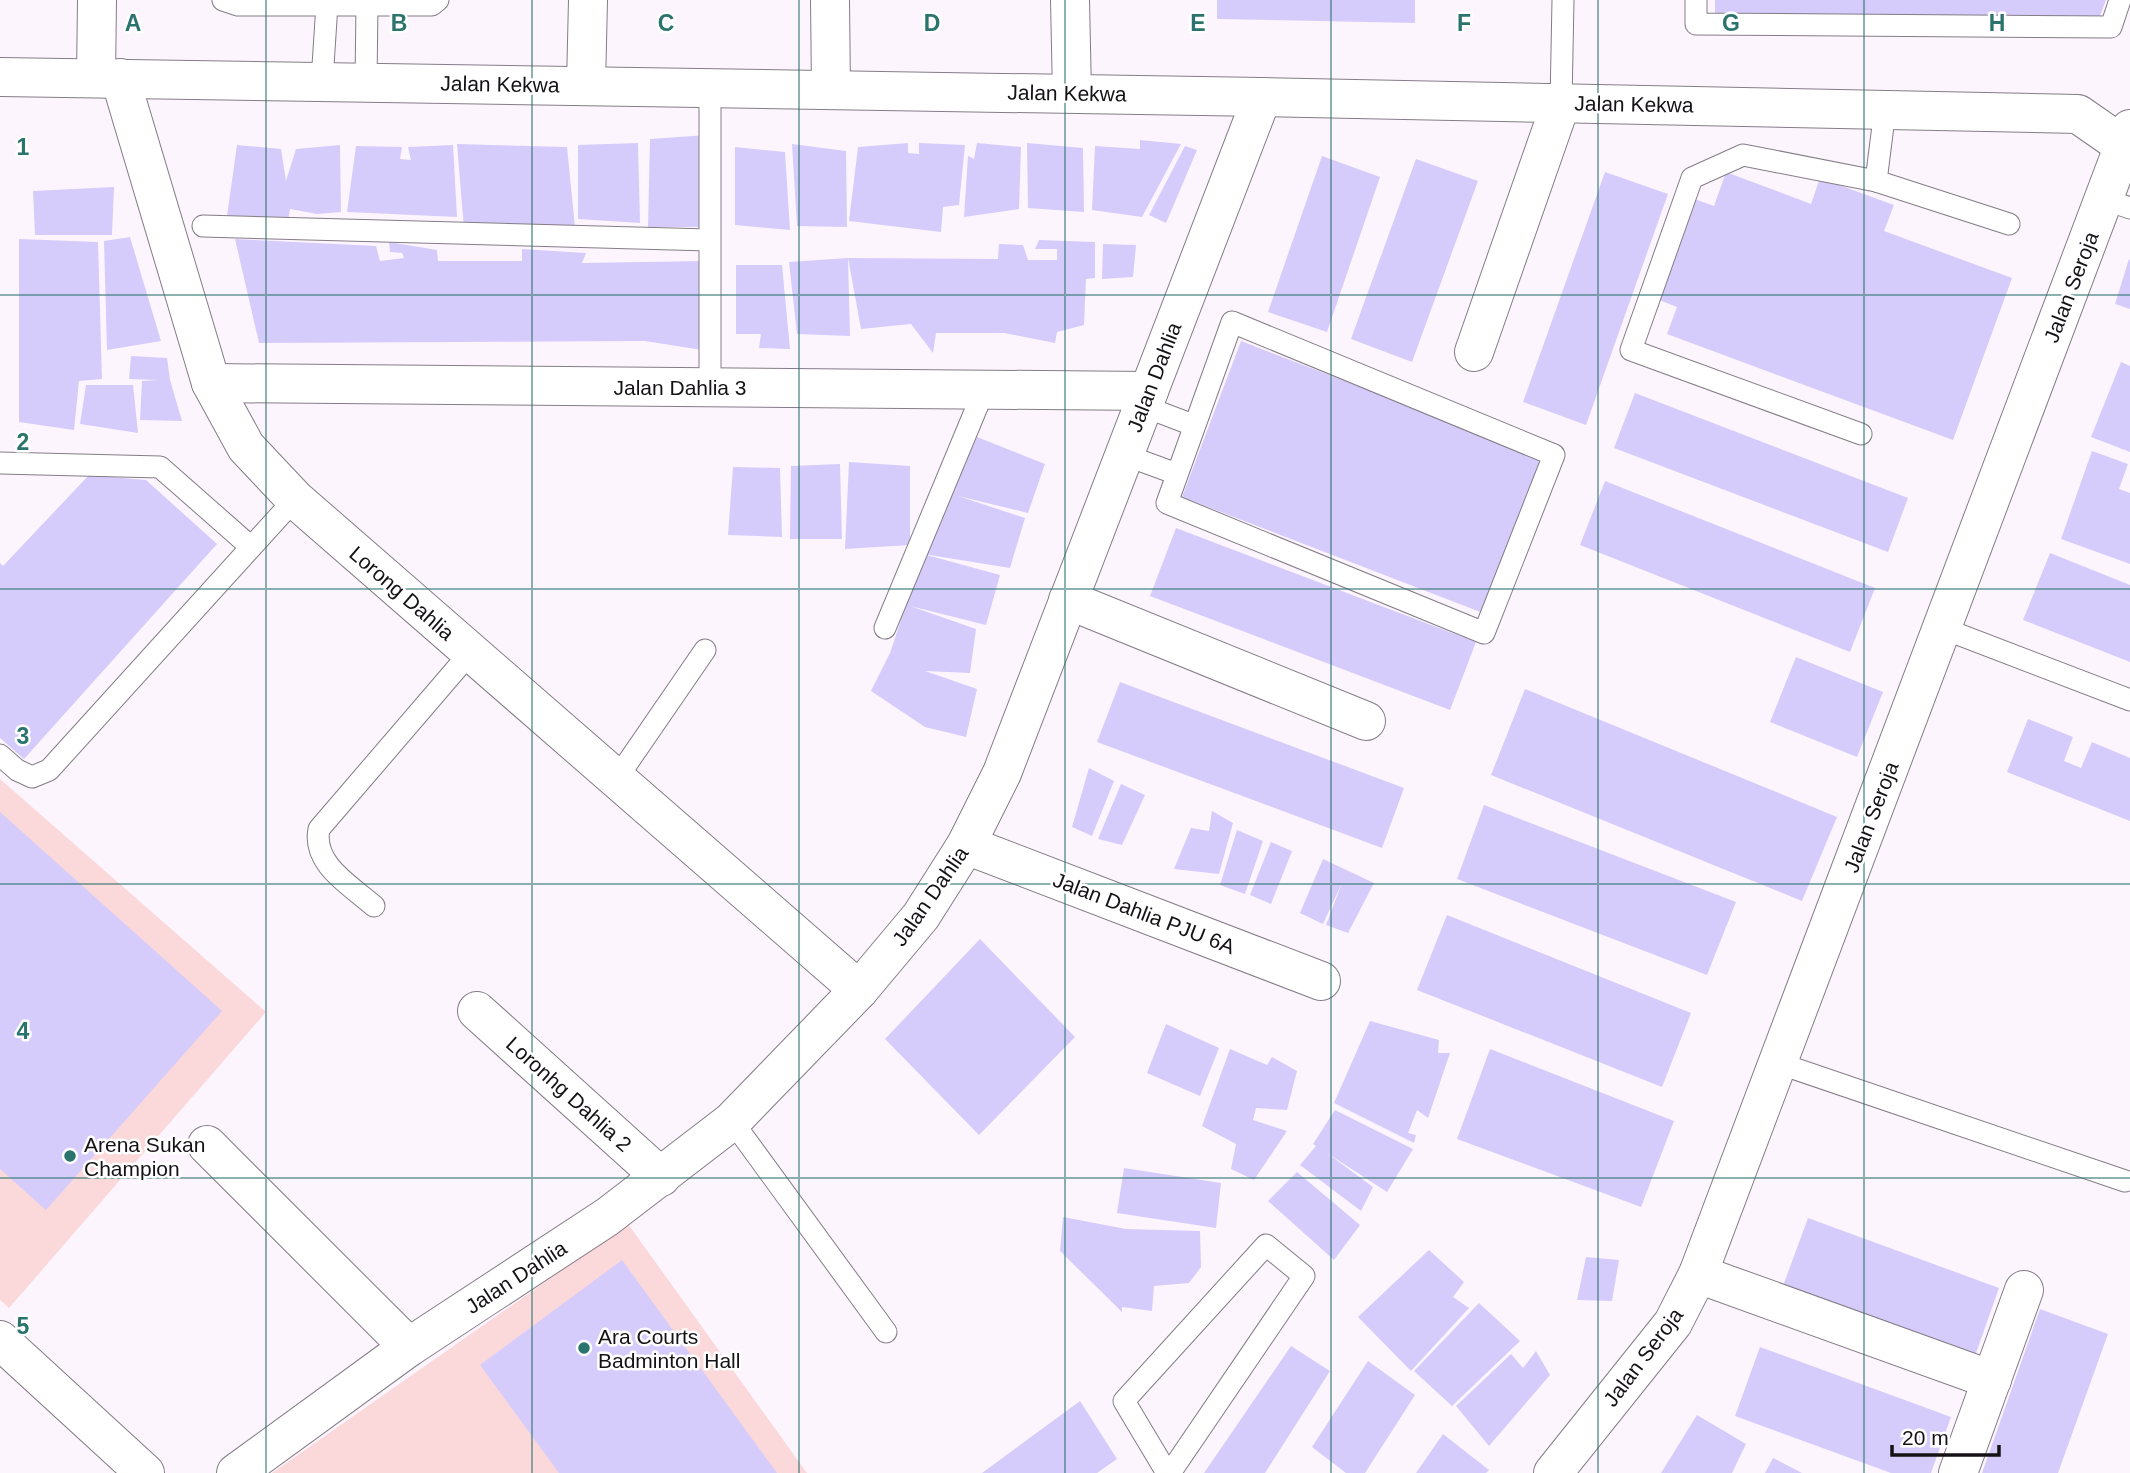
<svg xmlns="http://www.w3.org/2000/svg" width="2130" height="1473" font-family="Arial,sans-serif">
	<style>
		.green { fill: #fbd8d9 }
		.building { fill: #d6ccfb }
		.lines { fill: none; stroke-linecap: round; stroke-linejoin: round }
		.lane-casing { stroke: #847c86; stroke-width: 23 }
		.street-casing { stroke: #847c86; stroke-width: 40 }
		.lane { stroke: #fff; stroke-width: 21 }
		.street { stroke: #fff; stroke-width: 38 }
		.grid { fill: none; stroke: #2b736d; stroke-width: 2; stroke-opacity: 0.55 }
		.poi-dot { fill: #2b736d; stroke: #fff; stroke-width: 2.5 }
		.labels { text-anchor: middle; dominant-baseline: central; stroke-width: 5; stroke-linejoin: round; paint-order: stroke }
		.street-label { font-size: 21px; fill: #151216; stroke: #fff }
		.poi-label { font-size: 21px; fill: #151216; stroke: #fff; text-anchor: start }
		.grid-label { font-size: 23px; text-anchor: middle; font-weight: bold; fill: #2b736d; stroke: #fff; stroke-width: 5; stroke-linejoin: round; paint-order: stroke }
	</style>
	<rect width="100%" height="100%" fill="#fdf5fe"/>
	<g class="green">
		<path d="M0 779 266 1012 9 1308 0 1300Z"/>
		<path d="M628 1224 807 1473H272Z"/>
	</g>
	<g class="building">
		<path d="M1217 0H1415V23L1217 19Z"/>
		<path d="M1715 0H2106L2098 21H1715Z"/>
		<path d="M707 135 703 227H648L650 139Z"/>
		<path d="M1140 140 1181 144 1142 217 1092 210 1095 146 1140 149Z"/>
		<path d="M638 143 640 223 578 219V145Z"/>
		<path d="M908 143V153L919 154V143L965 145 959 205 943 207 941 232 849 221 858 147Z"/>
		<path d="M977 143 1021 147 1019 209 964 217 968 156 974 159Z"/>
		<path d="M1027 143 1083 148 1084 212 1028 208Z"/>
		<path d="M457 144 567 147 575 227 464 229Z"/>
		<path d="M792 144 846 151 847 227 797 226Z"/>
		<path d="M237 145 281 149 286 181 296 149 340 145 341 212 317 214 290 209 288 221 226 223Z"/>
		<path d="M453 145 457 217 347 212 356 146 402 147 400 159 411 160 408 147Z"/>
		<path d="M1185 146 1197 150 1166 223 1149 215Z"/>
		<path d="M735 147 785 152 790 230 735 225Z"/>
		<path d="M1322 156 1380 177 1327 332 1268 312Z"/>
		<path d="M1416 159 1478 181 1412 362 1351 339Z"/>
		<path d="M1605 172 1668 194 1586 425 1523 402Z"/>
		<path d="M1726 172 1811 204 1820 178 1894 205 1884 231 2012 278 1953 440 1667 334 1677 307 1649 296 1686 196 1714 206Z"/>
		<path d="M114 187 112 235H35L33 191Z"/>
		<path d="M130 237 161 341 107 350 104 241Z"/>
		<path d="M19 239 98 242 102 379 79 381 74 430 19 422Z"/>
		<path d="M235 239 376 246 380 261 404 258 402 253 390 252 389 242 437 250 438 261H522V249L586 253 582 263 703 261 702 350 645 341 259 343Z"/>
		<path d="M1039 240 1095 242V278L1086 279 1084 325 1057 332 1055 343 1004 333H936L933 353 911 324 861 329 848 258 998 259 999 244 1023 245 1028 260H1057V249H1035Z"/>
		<path d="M1103 244 1136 245 1133 277 1102 279Z"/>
		<path d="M848 258 850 336 797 334 789 262Z"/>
		<path d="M2129 259 2130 260V309L2115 304Z"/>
		<path d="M736 265H782L790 349 759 348 761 334H736Z"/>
		<path d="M1241 341 1543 457 1483 613 1182 497Z"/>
		<path d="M131 356 167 358 170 380 182 421 140 420 142 381 158 380 129 379Z"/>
		<path d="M2121 362 2130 366V452L2091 437Z"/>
		<path d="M86 385H133L138 433 80 424Z"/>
		<path d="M1635 393 1908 498 1888 552 1614 448Z"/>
		<path d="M977 437 1045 464 1028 513 958 496 1025 518 1010 568 923 554Z"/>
		<path d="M2092 451 2128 464 2119 489 2130 493V564L2061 539Z"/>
		<path d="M849 462 910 466V545L845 549Z"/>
		<path d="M840 464 842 539H790L791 466Z"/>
		<path d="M733 467 780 468 782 537 728 535Z"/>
		<path d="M89 475 146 480 217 544 24 759 0 738V563L3 566Z"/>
		<path d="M1605 481 1875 588 1850 652 1580 545Z"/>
		<path d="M1176 528 1476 642 1450 710 1150 596Z"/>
		<path d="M2050 553 2130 585V662L2023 620Z"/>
		<path d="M923 554 1000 575 986 625 910 606 976 629 970 673 925 671 977 689 966 737 925 727 871 691 890 653Z"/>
		<path d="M1796 657 1883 692 1857 757 1770 722Z"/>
		<path d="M1120 682 1404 788 1382 848 1097 742Z"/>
		<path d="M1525 689 1837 817 1802 901 1491 775Z"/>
		<path d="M2028 719 2073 737 2064 761 2081 768 2092 742 2130 758V821L2007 772Z"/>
		<path d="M1089 768 1114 781 1092 836 1072 827Z"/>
		<path d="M1121 784 1145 795 1122 845 1098 839Z"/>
		<path d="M1484 805 1736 902 1707 975 1457 879Z"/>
		<path d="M1212 811 1233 823 1219 874 1174 869 1191 828 1209 831Z"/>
		<path d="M0 812 222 1011 46 1210 0 1169Z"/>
		<path d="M1237 830 1263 841 1245 894 1220 885Z"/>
		<path d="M1271 842 1292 851 1271 904 1250 895Z"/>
		<path d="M1323 859 1374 883 1348 933 1326 925 1342 883 1323 924 1300 913Z"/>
		<path d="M1447 915 1691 1013 1662 1087 1417 990Z"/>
		<path d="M980 939 1075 1037 979 1135 885 1039Z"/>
		<path d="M1370 1021 1439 1040 1438 1053H1450L1428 1118 1417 1110 1408 1133 1416 1135 1414 1143 1334 1103Z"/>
		<path d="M1166 1024 1219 1048 1200 1096 1147 1073Z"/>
		<path d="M1230 1049 1267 1065 1272 1057 1297 1071 1287 1110 1256 1108 1253 1120 1287 1131 1254 1180 1231 1169 1236 1144 1202 1126Z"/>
		<path d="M1490 1049 1674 1121 1641 1207 1457 1139Z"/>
		<path d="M1335 1110 1413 1149 1387 1192 1327 1153 1373 1187 1361 1211 1300 1165 1316 1146 1313 1144Z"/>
		<path d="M1124 1168 1221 1183 1216 1228 1117 1213Z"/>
		<path d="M1297 1172 1360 1225 1334 1260 1268 1201Z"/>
		<path d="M1063 1217 1126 1229 1200 1231 1201 1267 1189 1283 1154 1286 1152 1311 1122 1307V1312L1060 1251Z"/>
		<path d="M1808 1218 1999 1288 1975 1356 1783 1286Z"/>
		<path d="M1429 1250 1464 1282 1453 1297 1469 1308 1411 1371 1358 1317Z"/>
		<path d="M1586 1257 1619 1260 1612 1301 1577 1300Z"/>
		<path d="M622 1260 777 1473H559L480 1365Z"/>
		<path d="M1479 1303 1520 1341 1452 1406 1414 1371Z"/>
		<path d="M2040 1309 2108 1334 2058 1473H1982Z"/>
		<path d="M1291 1346 1330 1371 1265 1473H1204Z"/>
		<path d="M1760 1347 1951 1417 1931 1473H1891L1735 1416Z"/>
		<path d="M1536 1351 1550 1375 1489 1446 1456 1406 1511 1354 1523 1368Z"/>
		<path d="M1368 1361 1415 1395 1365 1473H1346L1312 1447Z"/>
		<path d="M1080 1401 1117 1459 1097 1473H982Z"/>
		<path d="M1697 1415 1746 1444 1732 1473H1661Z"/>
		<path d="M1443 1434 1489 1470 1486 1473H1416Z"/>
		<path d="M1773 1458 1802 1473H1765Z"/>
	</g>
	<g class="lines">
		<defs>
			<g id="lane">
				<path d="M223 0 238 5H432L438 0"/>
				<path d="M1696 0V24L2111 27 2120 0"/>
				<path d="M322 81 327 4"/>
				<path d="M366 82 367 4"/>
				<path d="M1561 103 1563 0"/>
				<path d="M1876 181 1885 110"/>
				<path d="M2104 199 2130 208"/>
				<path d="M203 226 709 240"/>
				<path d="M1232 322 1554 455 1484 633 1167 503Z"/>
				<path d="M710 387V87"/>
				<path d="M1143 406 1193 425"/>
				<path d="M1861 434 1631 350 1692 178 1743 155 1876 181 2009 224"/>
				<path d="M1125 455 1177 474"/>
				<path d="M0 463 160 467 251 547"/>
				<path d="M885 628 984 390"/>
				<path d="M1942 628 2130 700"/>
				<path d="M0 755 17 770 32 777 49 770 295 499"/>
				<path d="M615 781 705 650"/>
				<path d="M374 906C350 885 312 864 319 829L470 653"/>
				<path d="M1778 1063 2125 1181"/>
				<path d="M732 1121 886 1332"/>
				<path d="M1167 1473 1124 1401 1266 1245 1304 1276 1170 1473"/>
			</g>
			<g id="street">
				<path d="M830 0 831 89"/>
				<path d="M1070 0 1072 93"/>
				<path d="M0 77 1262 97 2078 114 2124 146"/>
				<path d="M96 78 97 0"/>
				<path d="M120 78 211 383 246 447 295 499 859 990"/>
				<path d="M586 85 588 0"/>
				<path d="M1474 352 1561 103"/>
				<path d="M211 383 1149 391"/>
				<path d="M1068 600 1366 721"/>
				<path d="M966 845 1321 981"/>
				<path d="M477 1011 661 1177"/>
				<path d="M207 1145 409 1347"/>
				<path d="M1698 1274 1992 1380"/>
				<path d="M0 1340 145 1473"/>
				<path d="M236 1473 409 1347 607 1217 732 1121 859 990 921 916 966 845 1002 773 1262 97"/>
				<path d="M1553 1473 1673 1323 1698 1274 2130 129"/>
				<path d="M1958 1473 2024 1290"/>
			</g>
		</defs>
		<use href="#lane" class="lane-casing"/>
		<use href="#street" class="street-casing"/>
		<use href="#lane" class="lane"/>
		<use href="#street" class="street"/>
	</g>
	<path class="grid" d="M266 0V1473M532 0V1473M799 0V1473M1065 0V1473M1331 0V1473M1598 0V1473M1864 0V1473M0 295H2130M0 589H2130M0 884H2130M0 1178H2130"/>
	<g class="poi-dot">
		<circle cx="70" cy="1156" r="7"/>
		<circle cx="584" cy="1348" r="7"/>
	</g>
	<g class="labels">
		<g class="street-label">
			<text transform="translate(500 84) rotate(1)">Jalan Kekwa</text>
			<text transform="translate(1067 93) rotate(1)">Jalan Kekwa</text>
			<text transform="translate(1634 104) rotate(1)">Jalan Kekwa</text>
			<text transform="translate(2071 287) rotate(-69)">Jalan Seroja</text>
			<text transform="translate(1154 377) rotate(-69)">Jalan Dahlia</text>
			<text x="680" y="387">Jalan Dahlia 3</text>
			<text transform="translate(402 593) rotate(41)">Lorong Dahlia</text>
			<text transform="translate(1871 817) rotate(-69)">Jalan Seroja</text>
			<text transform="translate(930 896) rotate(-55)">Jalan Dahlia</text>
			<text transform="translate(1144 913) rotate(21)">Jalan Dahlia PJU 6A</text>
			<text transform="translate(569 1094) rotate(42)">Loronhg Dahlia 2</text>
			<text transform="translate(516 1277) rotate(-33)">Jalan Dahlia</text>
			<text transform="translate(1643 1357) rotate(-53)">Jalan Seroja</text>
		</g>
		<g class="poi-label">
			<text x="84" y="1144">Arena Sukan<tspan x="84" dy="24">Champion</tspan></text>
			<text x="598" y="1336">Ara Courts<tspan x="598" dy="24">Badminton Hall</tspan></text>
		</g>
	</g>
	<g class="grid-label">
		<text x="133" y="31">A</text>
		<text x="399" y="31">B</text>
		<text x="666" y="31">C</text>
		<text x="932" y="31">D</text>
		<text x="1198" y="31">E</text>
		<text x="1464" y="31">F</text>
		<text x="1731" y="31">G</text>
		<text x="1997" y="31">H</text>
		<text x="23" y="155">1</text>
		<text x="23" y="450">2</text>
		<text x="23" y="744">3</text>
		<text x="23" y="1039">4</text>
		<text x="23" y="1334">5</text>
	</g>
	<path d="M1892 1445v10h107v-10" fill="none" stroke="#151216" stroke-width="3.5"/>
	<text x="1902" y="1445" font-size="21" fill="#151216" stroke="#ffffff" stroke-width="5" paint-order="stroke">20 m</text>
</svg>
